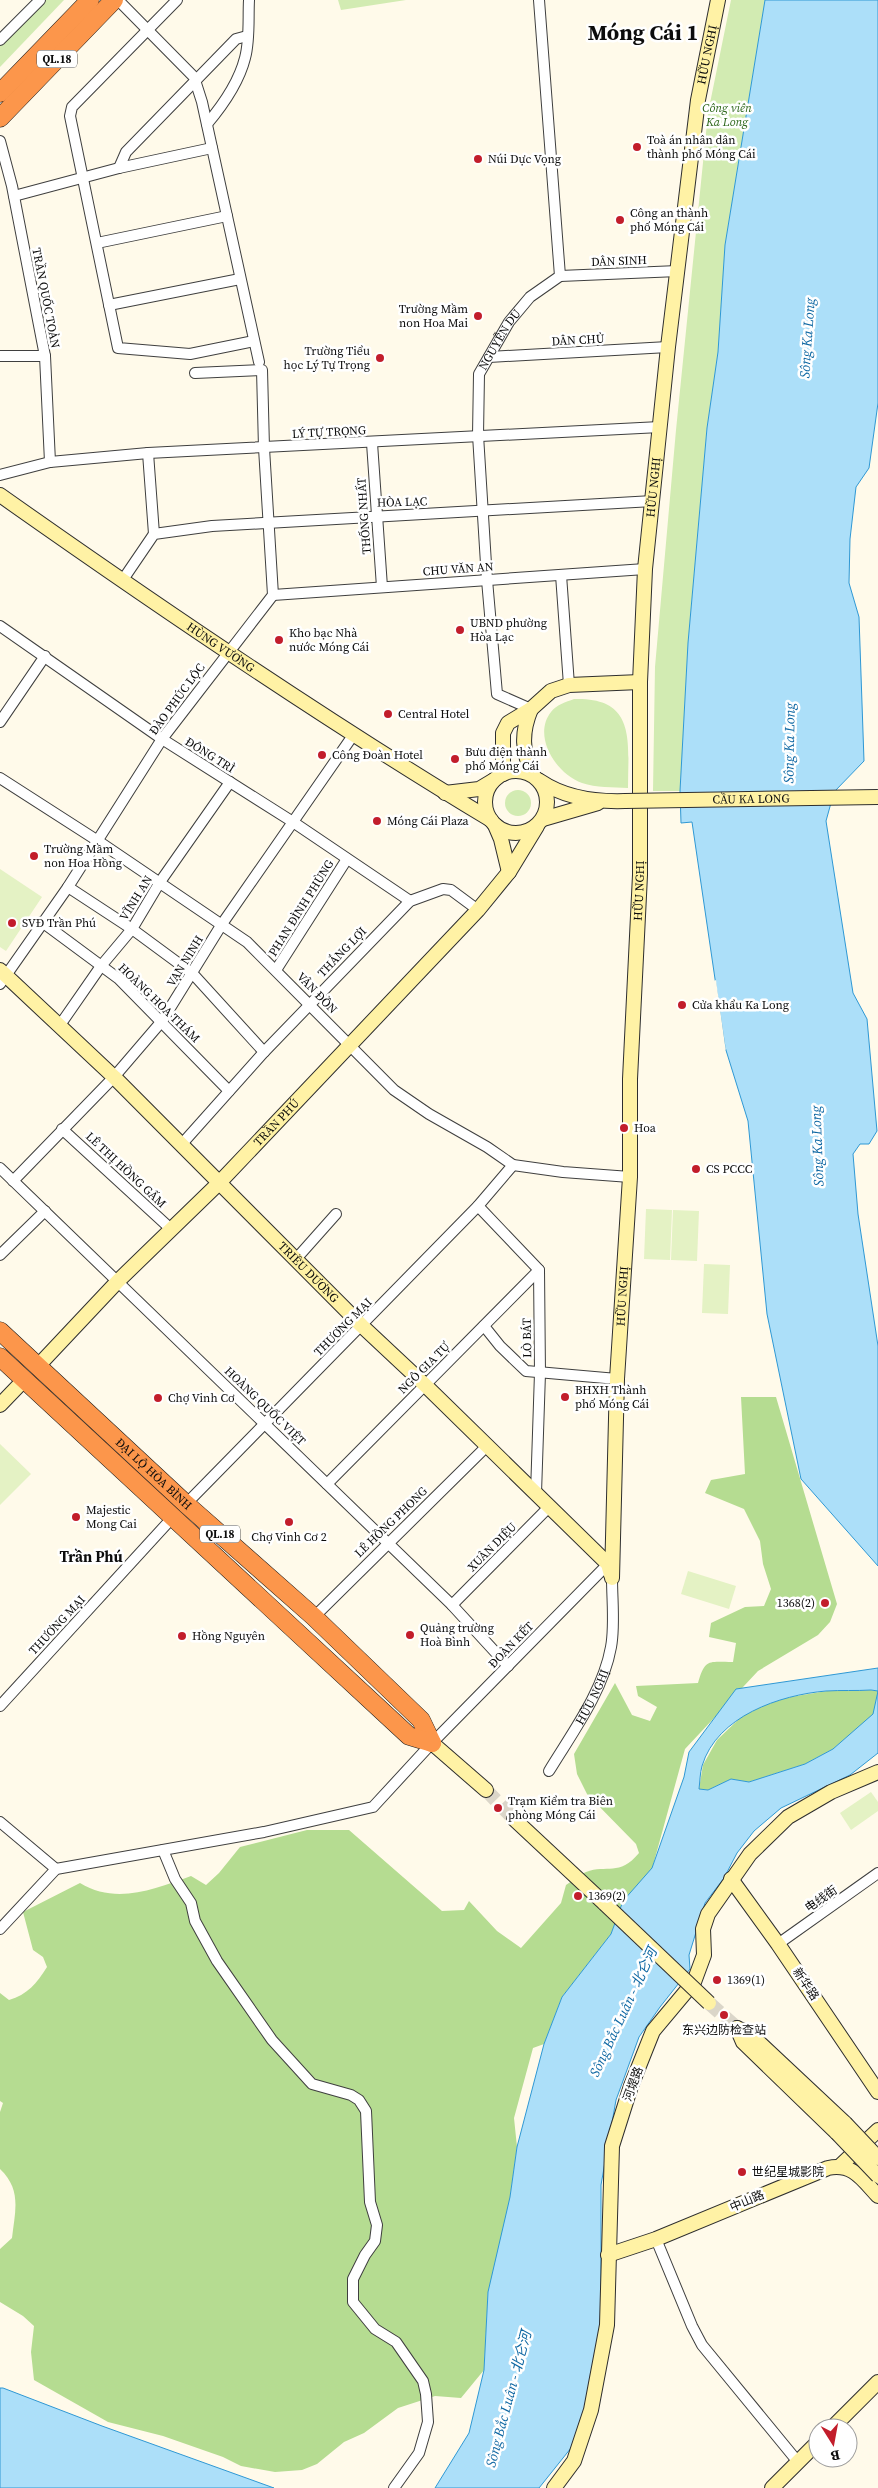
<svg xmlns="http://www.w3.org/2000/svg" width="878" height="2488" font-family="'Source Serif 4','Noto Sans SC',serif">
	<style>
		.green { fill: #d2ebb2 }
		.forest { fill: #b5dc91 }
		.pitch { fill: #e4f2c4 }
		.water { fill: #acdff9; stroke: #2f98d4; fill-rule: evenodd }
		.pier { fill: #fffaea }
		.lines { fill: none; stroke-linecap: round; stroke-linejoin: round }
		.secondary-tunnel { stroke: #dbd6c9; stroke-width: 14; stroke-dasharray: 14 7; stroke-linecap: butt }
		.street-casing { stroke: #3f3f3f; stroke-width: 12 }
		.secondary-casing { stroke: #2e2e2e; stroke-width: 16 }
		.highway-casing { stroke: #1d1d1d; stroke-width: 19 }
		.street { stroke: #fff; stroke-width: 10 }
		.secondary { stroke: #fff2a5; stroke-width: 14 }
		.highway { stroke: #fc964b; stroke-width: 18 }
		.secondary-bridge-casing { stroke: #2e2e2e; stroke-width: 16; stroke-linecap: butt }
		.secondary-bridge { stroke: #fff2a5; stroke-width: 14 }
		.poi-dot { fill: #c21d2b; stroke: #fff; stroke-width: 2 }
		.labels { text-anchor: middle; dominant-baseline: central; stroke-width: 5; stroke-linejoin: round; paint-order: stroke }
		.shield { fill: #fff; stroke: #555; stroke-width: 1 }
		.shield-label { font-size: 11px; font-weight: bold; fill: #0c0c0c }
		.street-label { font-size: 12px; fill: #0c0c0c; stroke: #fff }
		.park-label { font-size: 12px; font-style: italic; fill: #2c6619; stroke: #fff }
		.poi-label { font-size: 12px; fill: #0c0c0c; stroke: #fff; text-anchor: start }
		.water-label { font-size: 14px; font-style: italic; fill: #0f68a3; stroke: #fff }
		.quarter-label { font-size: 15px; font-weight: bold; fill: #0c0c0c; stroke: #fff }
		.town-label { font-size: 22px; font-weight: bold; fill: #0c0c0c; stroke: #fff }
	</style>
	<rect width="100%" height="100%" fill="#fffaea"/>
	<g class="green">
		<path d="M46 0H64L0 67V45Z"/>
		<path d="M338 0H406L341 10Z"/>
		<path d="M731 0H765L725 245 718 352 707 428 688 643 680 791H653L655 667 676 430 708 113Z"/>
		<path d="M574 699C637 697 628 742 628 788 613 787 596 788 582 783 556 774 532 736 551 712 556 705 566 702 574 699Z"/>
		<circle cx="518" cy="803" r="13"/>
	</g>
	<g class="forest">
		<path d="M741 1397H776L837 1604 830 1622 818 1635 758 1671 685 1749 652 1869 623 1901 611 1934 562 1997 544 2044 533 2048 514 2118 517 2147 510 2197 526 2207 488 2292 484 2370 461 2398 435 2396 398 2408 364 2433 344 2442 317 2464 302 2470 275 2472 241 2466 223 2457 163 2436 108 2422 34 2380 31 2352 34 2326 23 2316 0 2302V2249L12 2238C15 2211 22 2190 0 2169V2112L3 2103 0 2101V1993L9 2000C27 1995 37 1983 47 1967L43 1957 33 1950 23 1912 80 1883C116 1905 155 1889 191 1876L206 1885 219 1873 240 1847 307 1830H349L442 1911 464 1910 469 1901 497 1931 521 1948 561 1903 566 1885C572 1881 579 1875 586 1872 607 1864 619 1877 639 1853L636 1844 587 1794 577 1774 574 1754 615 1683 632 1715 650 1721 657 1707 638 1696 636 1686 698 1683C705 1658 709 1662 733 1662L736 1643 709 1637 711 1623 745 1607 764 1606 771 1589 763 1564 760 1541 744 1509 705 1493 711 1480 745 1474Z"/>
		<path d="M871 1690 878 1691 874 1714 833 1749 805 1764 749 1782 731 1779 708 1790 699 1789 703 1765 717 1740 742 1716 778 1699 827 1691Z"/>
	</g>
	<g class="pitch">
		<path d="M0 869 42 897 6 951 0 947Z"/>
		<path d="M646 1209 672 1210 670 1260 644 1259Z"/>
		<path d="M673 1210 699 1211 697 1261 671 1260Z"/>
		<path d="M704 1264 730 1265 728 1314 702 1313Z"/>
		<path d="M0 1444 31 1474 0 1505Z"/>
		<path d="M688 1571 736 1586 729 1609 681 1594Z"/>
		<path d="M871 1792 878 1802V1811L851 1830 840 1813Z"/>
	</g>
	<g class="water">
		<path d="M765 0H878V403L869 468 856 487 850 539 849 583 859 617 864 761 834 792 826 821 853 993 867 1019 877 1131 869 1144H860L853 1154 858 1214 878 1346V1566L801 1479 767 1314 748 1121 725 1047 692 822 681 823 680 791 688 643 707 428 718 352 725 245Z"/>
		<path d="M878 1668V1753L850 1775 781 1808 754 1831 737 1853 724 1878 705 1903 689 1955 690 1969 660 2007 639 2037 616 2100 601 2185V2352L575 2443 539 2488H435L469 2433 484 2370 488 2292 510 2197 517 2147 544 2044 562 1997 611 1934 623 1901 652 1868 684 1777 689 1752 736 1689ZM871 1690 878 1691 873 1714 833 1749 805 1764 749 1782 731 1779 708 1790 699 1789C700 1781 700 1773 702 1766 717 1716 780 1695 826 1691 841 1690 856 1691 871 1690Z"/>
		<path d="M0 2388H3L102 2426 274 2488H0Z"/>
	</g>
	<path class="pier" d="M716 980 725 1045 726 1050 722 1047 714 981Z"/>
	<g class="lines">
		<g class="secondary-tunnel">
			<path d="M486 1790 514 1819"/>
			<path d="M709 2003 737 2028"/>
		</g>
		<defs>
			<g id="street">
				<path d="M118 0 194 77 202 102 259 362"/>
				<path d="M177 0 72 107 70 116 118 348 190 354 254 341"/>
				<path d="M0 40 40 0"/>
				<path d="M207 124C223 105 239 82 245 58 250 40 248 18 249 0"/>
				<path d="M0 141 12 186 45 356 50 462"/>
				<path d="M119 168 126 152 236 39 247 36"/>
				<path d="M14 196 119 168 212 148"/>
				<path d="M97 243 227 216"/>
				<path d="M560 276 678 271"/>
				<path d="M109 305 240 279"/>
				<path d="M0 356H45"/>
				<path d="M489 357 668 347"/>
				<path d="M372 443 382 587"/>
				<path d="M148 453 154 534"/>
				<path d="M0 475 50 462 148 453 660 427"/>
				<path d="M561 575 569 685"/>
				<path d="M122 581 154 534 212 526 653 501"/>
				<path d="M273 595 645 569"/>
				<path d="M0 626 162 739 293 822 410 901"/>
				<path id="s1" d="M531 709 497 694 487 580 478 435 479 374 509 322 530 297 560 276 539 0"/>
				<path d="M0 722 45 656"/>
				<path d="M0 778 98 841 247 942 394 1090 429 1114 487 1147 513 1165 563 1172 630 1177"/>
				<path d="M68 887 132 929 193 974 264 1052"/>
				<path d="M42 922 119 979 229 1091"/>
				<path d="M276 970 347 859"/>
				<path d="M0 984 68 887 162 739 273 595 264 448 262 370 195 373"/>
				<path d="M60 1025 101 966 132 929 160 882 230 782"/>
				<path d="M62 1129 172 1230"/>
				<path d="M181 1145 264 1052 410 901 443 889 451 890 478 910"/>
				<path d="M0 1168 452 1605 508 1666"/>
				<path d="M13 1181 114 1077 162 1021 222 924 354 734"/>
				<path d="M478 1206 539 1270 540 1373 536 1493"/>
				<path d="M0 1255 45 1211"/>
				<path d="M296 1259 336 1214"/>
				<path d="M484 1326 500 1346 526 1371 617 1379"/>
				<path d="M327 1484 539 1270"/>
				<path d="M186 1504 478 1206 513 1165"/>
				<path d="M452 1605 549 1507"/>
				<path d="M314 1617 487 1446"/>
				<path d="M0 1706 173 1517"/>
				<path id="s2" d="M549 1771C572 1733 603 1692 611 1647 615 1626 612 1600 612 1578"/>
				<path d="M0 1822 56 1869"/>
				<path d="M163 1850 175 1879 191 1903 195 1921 217 1961 272 2040 312 2084 351 2095 359 2100 366 2111 370 2202 377 2225 375 2241 365 2255 353 2279V2302L375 2329 396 2342 423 2381 426 2394 428 2422 419 2453 394 2488"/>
				<path d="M0 1929 56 1869 264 1832 373 1807 432 1743 608 1564"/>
				<path d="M778 1944 878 1873"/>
				<path d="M656 2239 692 2326 702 2345 798 2462"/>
			</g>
			<g id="secondary">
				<path id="s3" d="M0 495C160 608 323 719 491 820"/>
				<path d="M531 709C521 733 522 752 533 775"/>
				<circle cx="516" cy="802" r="31"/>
				<path d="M503 774V733L508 723 531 709 551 691 569 685 640 682"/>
				<path d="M540 781C565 798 595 802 625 801"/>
				<path d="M445 793 479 789 494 780"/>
				<path d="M543 819 598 803"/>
				<path d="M495 825 501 839 509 872"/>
				<path id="s4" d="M0 970 114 1077 362 1326 425 1385 608 1564 611 1575"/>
				<path id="s5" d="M38 1366 118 1281 219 1183 478 910 509 872 537 826"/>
				<path d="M0 1405 24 1380"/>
				<path id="s6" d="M612 1578 617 1379 630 1177V1079L640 875V682L645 569 668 347 698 100 718 0"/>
				<path d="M432 1743 486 1790"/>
				<path d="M514 1819 605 1904"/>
				<path d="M731 1879 778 1944 878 2092"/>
				<path d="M737 2028 743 2042 837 2133"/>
				<path d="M737 2028 750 2034 845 2123"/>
				<path d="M841 2165 878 2130"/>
				<path d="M608 2255 656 2239 828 2168C853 2163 862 2179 878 2196"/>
				<path d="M832 2428 878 2382"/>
				<path d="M554 2488 574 2461 591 2410 607 2325 612 2146 631 2086 653 2031 694 1982 704 1955 703 1929 708 1914 750 1854 788 1817 831 1792 878 1772"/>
				<path d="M772 2488 818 2442"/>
			</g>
			<g id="highway">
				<path d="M0 93 90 0"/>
				<path d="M0 118 114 0"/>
				<path id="s7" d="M0 1331 186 1504 314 1617 421 1720 432 1743"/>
				<path d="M0 1357 409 1736 432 1743"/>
			</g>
		</defs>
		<use href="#street" class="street-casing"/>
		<use href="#secondary" class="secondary-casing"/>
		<use href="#highway" class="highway-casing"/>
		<use href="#street" class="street"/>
		<use href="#secondary" class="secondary"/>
		<use href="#highway" class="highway"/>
		<defs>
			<g id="secondary-bridge">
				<path id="s8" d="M625 801 878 797"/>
				<path d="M605 1904 709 2003"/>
				<path d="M845 2123 878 2158"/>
				<path d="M837 2133 878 2176"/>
			</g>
		</defs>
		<use href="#secondary-bridge" class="secondary-bridge-casing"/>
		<use href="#secondary-bridge" class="secondary-bridge"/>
	</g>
	<g class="poi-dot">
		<circle cx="637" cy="147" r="5"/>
		<circle cx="478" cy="159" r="5"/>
		<circle cx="620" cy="220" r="5"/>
		<circle cx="478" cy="316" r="5"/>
		<circle cx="380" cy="358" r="5"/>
		<circle cx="460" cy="630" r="5"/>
		<circle cx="279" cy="640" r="5"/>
		<circle cx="388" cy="714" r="5"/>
		<circle cx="322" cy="755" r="5"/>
		<circle cx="455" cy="759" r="5"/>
		<circle cx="377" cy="821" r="5"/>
		<circle cx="34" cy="856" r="5"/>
		<circle cx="12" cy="923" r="5"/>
		<circle cx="682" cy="1005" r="5"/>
		<circle cx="624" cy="1128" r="5"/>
		<circle cx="696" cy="1169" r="5"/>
		<circle cx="565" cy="1397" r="5"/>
		<circle cx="158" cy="1398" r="5"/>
		<circle cx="76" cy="1517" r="5"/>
		<circle cx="289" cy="1522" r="5"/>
		<circle cx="825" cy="1603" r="5"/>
		<circle cx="410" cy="1635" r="5"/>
		<circle cx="182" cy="1636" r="5"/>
		<circle cx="498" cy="1808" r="5"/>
		<circle cx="578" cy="1896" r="5"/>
		<circle cx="717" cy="1980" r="5"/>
		<circle cx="724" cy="2015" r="5"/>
		<circle cx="742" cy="2172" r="5"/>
	</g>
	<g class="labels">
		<g class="shield">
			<rect x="37" y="50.5" width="40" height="17" rx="4"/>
			<rect x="200" y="1525.5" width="40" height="17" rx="4"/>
		</g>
		<g class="shield-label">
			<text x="57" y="59">QL.18</text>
			<text x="220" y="1534">QL.18</text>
		</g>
		<g class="street-label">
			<text stroke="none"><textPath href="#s6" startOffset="1528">HỮU NGHỊ</textPath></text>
			<text transform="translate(619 261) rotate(-2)">DÂN SINH</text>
			<text transform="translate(46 298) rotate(79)">TRẦN QUỐC TOẢN</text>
			<text transform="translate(578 340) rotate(-3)">DÂN CHỦ</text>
			<text stroke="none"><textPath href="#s1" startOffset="398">NGUYỄN DU</textPath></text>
			<text transform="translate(329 432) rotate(-3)">LÝ TỰ TRỌNG</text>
			<text stroke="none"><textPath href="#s6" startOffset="1092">HỮU NGHỊ</textPath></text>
			<text transform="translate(402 502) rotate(-2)">HÒA LẠC</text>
			<text transform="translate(364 516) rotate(-94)">THỐNG NHẤT</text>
			<text transform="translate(458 569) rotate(-4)">CHU VĂN AN</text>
			<text stroke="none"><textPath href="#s3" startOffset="268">HÙNG VƯƠNG</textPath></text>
			<text transform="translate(177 699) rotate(-54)">ĐÀO PHÚC LỘC</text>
			<text transform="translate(210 755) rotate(32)">ĐÔNG TRÌ</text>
			<text stroke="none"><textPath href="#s8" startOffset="126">CẦU KA LONG</textPath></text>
			<text stroke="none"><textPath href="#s6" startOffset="688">HỮU NGHỊ</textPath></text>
			<text transform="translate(136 898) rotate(-58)">VĨNH AN</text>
			<text transform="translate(301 908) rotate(-58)">PHAN ĐÌNH PHÙNG</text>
			<text transform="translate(342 952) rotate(-46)">THẮNG LỢI</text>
			<text transform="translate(185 961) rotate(-58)">VẠN NINH</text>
			<text transform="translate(317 993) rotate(46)">VÂN ĐỒN</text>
			<text transform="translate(159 1003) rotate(44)">HOÀNG HOA THÁM</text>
			<text stroke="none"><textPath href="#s5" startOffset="341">TRẦN PHÚ</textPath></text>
			<text transform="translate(126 1170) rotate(43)">LÊ THỊ HỒNG GẤM</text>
			<text stroke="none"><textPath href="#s4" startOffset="432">TRIỀU DƯƠNG</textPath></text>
			<text stroke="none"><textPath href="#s6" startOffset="282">HỮU NGHỊ</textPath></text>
			<text transform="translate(343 1327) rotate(-45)">THƯƠNG MẠI</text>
			<text transform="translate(527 1338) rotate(-91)">LÒ BÁT</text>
			<text transform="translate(424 1368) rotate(-45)">NGÔ GIA TỰ</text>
			<text transform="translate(265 1406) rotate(44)">HOÀNG QUỐC VIỆT</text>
			<text stroke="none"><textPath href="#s7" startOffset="210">ĐẠI LỘ HÒA BÌNH</textPath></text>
			<text transform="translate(391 1522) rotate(-44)">LÊ HỒNG PHONG</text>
			<text transform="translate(492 1547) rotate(-45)">XUÂN DIỆU</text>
			<text transform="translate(57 1625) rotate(-47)">THƯƠNG MẠI</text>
			<text transform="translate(511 1645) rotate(-46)">ĐOÀN KẾT</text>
			<text stroke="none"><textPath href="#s2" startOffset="86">HỮU NGHỊ</textPath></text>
			<text transform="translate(821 1899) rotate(-35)">电线街</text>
			<text transform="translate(806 1984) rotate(56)">新华路</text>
			<text transform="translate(633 2084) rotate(-70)">河堤路</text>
			<text transform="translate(747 2201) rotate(-23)">中山路</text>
		</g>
		<g class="park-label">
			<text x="727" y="108">Công viên<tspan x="727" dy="14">Ka Long</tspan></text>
		</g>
		<g class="poi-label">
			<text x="647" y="140">Toà án nhân dân<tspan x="647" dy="14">thành phố Móng Cái</tspan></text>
			<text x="488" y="159">Núi Dực Vọng</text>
			<text x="630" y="213">Công an thành<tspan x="630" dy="14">phố Móng Cái</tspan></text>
			<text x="468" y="309" text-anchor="end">Trường Mầm<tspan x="468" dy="14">non Hoa Mai</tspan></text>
			<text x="370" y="351" text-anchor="end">Trường Tiểu<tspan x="370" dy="14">học Lý Tự Trọng</tspan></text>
			<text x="470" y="623">UBND phường<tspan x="470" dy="14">Hòa Lạc</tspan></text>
			<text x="289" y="633">Kho bạc Nhà<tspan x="289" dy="14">nước Móng Cái</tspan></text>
			<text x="398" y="714">Central Hotel</text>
			<text x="465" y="752">Bưu điện thành<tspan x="465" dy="14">phố Móng Cái</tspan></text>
			<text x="332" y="755">Công Đoàn Hotel</text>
			<text x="387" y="821">Móng Cái Plaza</text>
			<text x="44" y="849">Trường Mầm<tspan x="44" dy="14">non Hoa Hồng</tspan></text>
			<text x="22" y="923">SVĐ Trần Phú</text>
			<text x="692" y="1005">Cửa khẩu Ka Long</text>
			<text x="634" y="1128">Hoa</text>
			<text x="706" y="1169">CS PCCC</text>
			<text x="575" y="1390">BHXH Thành<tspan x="575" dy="14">phố Móng Cái</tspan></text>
			<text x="168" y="1398">Chợ Vinh Cơ</text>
			<text x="86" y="1510">Majestic<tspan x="86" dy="14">Mong Cai</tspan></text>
			<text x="289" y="1537" text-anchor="middle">Chợ Vinh Cơ 2</text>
			<text x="815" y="1603" text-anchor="end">1368(2)</text>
			<text x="420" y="1628">Quảng trường<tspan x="420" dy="14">Hoà Bình</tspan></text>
			<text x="192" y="1636">Hồng Nguyên</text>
			<text x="508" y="1801">Trạm Kiểm tra Biên<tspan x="508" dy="14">phòng Móng Cái</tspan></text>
			<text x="588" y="1896">1369(2)</text>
			<text x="727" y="1980">1369(1)</text>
			<text x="724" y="2030" text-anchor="middle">东兴边防检查站</text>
			<text x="752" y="2172">世纪星城影院</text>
		</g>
		<g class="water-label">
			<text transform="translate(807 338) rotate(-86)">Sông Ka Long</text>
			<text transform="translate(789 743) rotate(-89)">Sông Ka Long</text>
			<text transform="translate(817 1146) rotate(-92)">Sông Ka Long</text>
			<text transform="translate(623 2012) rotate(-65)">Sông Bắc Luân - 北仑河</text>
			<text transform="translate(508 2399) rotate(-75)">Sông Bắc Luân - 北仑河</text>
		</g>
		<g class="quarter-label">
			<text x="91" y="1556">Trần Phú</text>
		</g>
		<g class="town-label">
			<text x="643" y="32">Móng Cái 1</text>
		</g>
	</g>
	<g transform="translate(833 2443) rotate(169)"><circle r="24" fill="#ffffff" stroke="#9e9e9e"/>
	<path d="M0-4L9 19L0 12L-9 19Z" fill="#c21d2b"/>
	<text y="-8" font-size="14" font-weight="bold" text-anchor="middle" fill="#0c0c0c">B</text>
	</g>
</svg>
